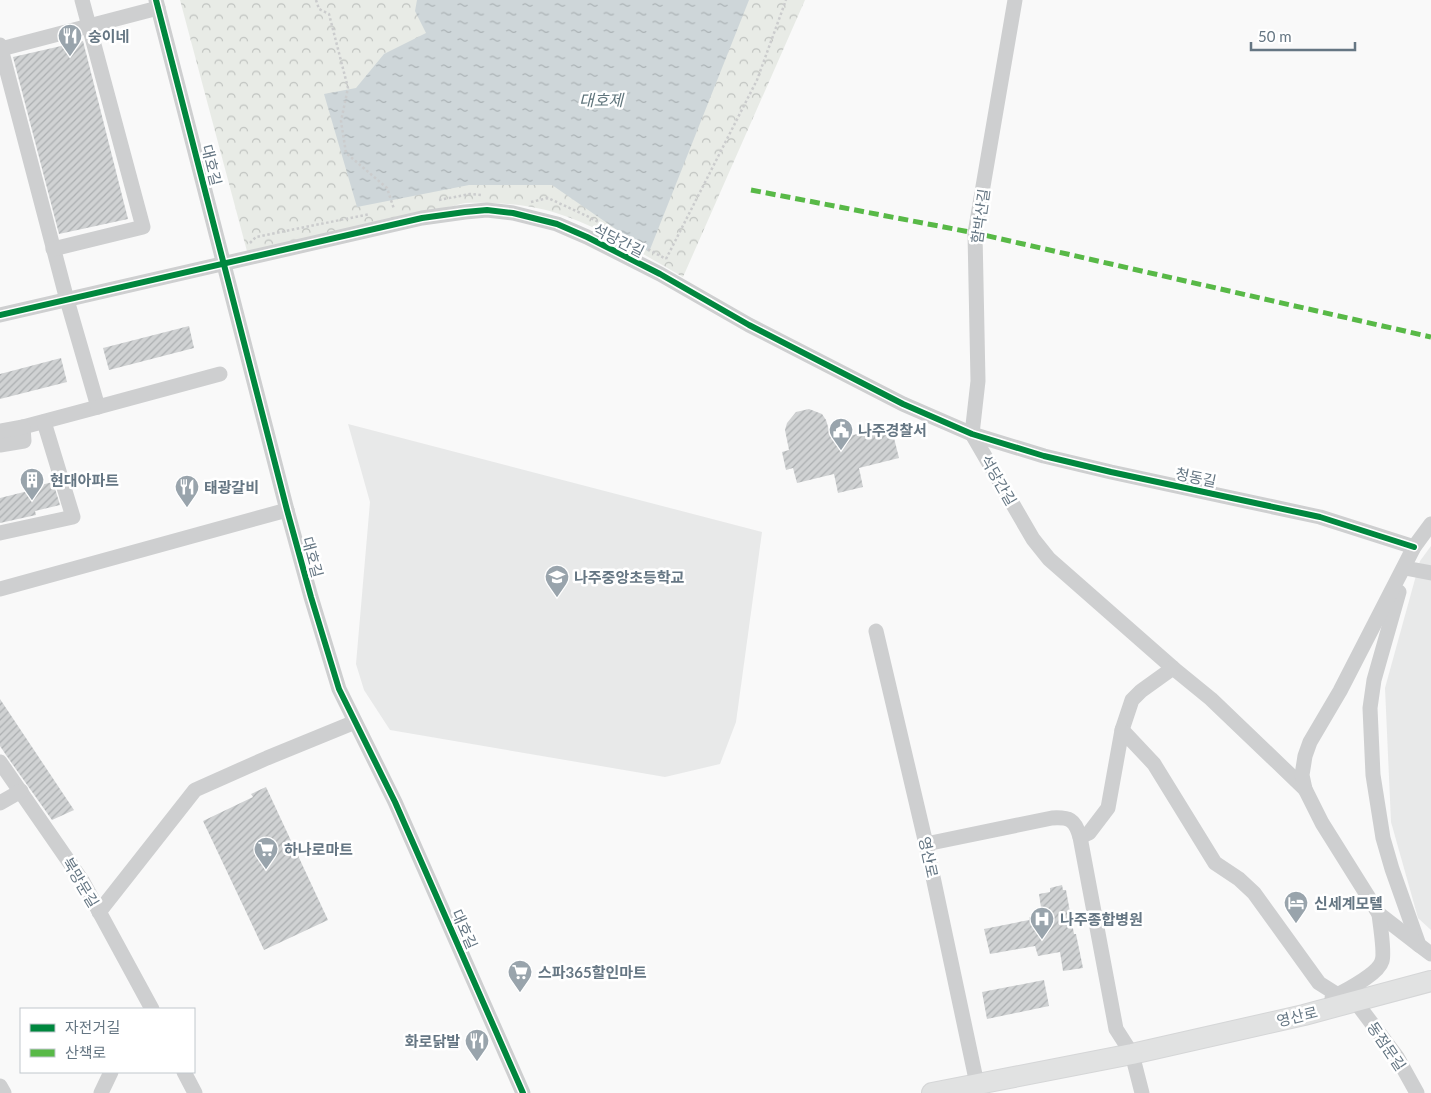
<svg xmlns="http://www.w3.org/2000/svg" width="1431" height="1093" font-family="Lato,'Noto Sans KR',sans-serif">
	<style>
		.built { fill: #e8e9e9 }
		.park { fill: url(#park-crowns) }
		.water { fill: url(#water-ripples) }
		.building { fill: url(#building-hatch) }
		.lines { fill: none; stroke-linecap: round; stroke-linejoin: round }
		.major-casing { stroke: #d5d6d7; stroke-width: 22 }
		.path { stroke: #cbcccd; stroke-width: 2.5; stroke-dasharray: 2.5 2.5; stroke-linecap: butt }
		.minor { stroke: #cecfd0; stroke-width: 15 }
		.major { stroke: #e1e2e2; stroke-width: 20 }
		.quiet { stroke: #58b947; stroke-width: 5; stroke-dasharray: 10 5; stroke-linecap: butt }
		.cycleway-casing { stroke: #fff; stroke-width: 9 }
		.cycleway { stroke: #00873e; stroke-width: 6 }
		.labels { text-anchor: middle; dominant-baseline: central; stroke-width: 5; stroke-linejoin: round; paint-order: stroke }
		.poi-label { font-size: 15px; font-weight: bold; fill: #657683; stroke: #fff; text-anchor: start }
		.street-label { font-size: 15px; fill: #657683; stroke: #fff }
		.water-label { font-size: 16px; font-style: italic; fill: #60757c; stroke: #fff }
	</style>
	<defs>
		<pattern id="park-crowns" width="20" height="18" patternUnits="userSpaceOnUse" patternTransform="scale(1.25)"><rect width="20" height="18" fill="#e8ebe6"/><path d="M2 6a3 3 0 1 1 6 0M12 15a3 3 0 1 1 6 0" fill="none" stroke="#c0c3c0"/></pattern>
		<pattern id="water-ripples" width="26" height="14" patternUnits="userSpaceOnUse" patternTransform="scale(1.25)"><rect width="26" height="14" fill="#ced6d9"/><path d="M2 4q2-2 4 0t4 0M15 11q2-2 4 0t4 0" fill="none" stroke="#abb2b5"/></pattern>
		<pattern id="building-hatch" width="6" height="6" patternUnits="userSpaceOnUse" patternTransform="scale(1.25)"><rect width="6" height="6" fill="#d0d2d3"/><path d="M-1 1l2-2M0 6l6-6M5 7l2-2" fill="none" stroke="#acafb1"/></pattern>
	</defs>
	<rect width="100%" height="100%" fill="#f9f9f9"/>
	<g class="built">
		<path d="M348 424 762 532 736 722 720 764 665 777 390 730 364 690 356 664 370 502Z"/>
		<path d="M1431 546V930L1418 918 1391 822 1385 688 1420 561Z"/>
	</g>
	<path class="park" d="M180 0H805L683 277C642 254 601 227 556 213 529 204 493 202 465 203L248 255Z"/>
	<path class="water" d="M417 0H749L649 252 552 185H469L357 207 324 94 356 88 384 54 426 33 415 11Z"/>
	<g class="building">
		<path d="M83 41 128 219 59 234 13 57Z"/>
		<path d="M189 326 194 348 109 370 103 348Z"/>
		<path d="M61 358 67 382 0 399V374Z"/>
		<path d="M809 409 822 414 826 420 832 440 891 426 899 458 859 468 863 487 838 493 834 474 797 483 793 468 786 470 782 452 789 450 785 430 787 423 796 412Z"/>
		<path d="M53 482 60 505 35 511 36 515 0 523V498L28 491V488Z"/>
		<path d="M0 699 74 810 52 820 6 755 0 746Z"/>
		<path d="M266 787 328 920 264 950 203 821 253 797 251 794Z"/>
		<path d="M1062 885 1063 890H1066L1074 934H1076L1083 968 1063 971 1060 952 1038 956 1035 946 990 954 984 929 1029 920V917L1042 914 1039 894 1050 892V888Z"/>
		<path d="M1044 980 1049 1006 987 1019 982 992Z"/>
	</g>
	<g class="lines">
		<defs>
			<path id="major" d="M932 1093 1132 1054 1304 1015 1431 981"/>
		</defs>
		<use href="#major" class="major-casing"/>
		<g class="path">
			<path d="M316 0 319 9 329 14 348 88 341 121 346 153 387 188 394 209"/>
			<path d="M439 200 470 194 481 195"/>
			<path d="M531 202 548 198 589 217 666 259"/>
			<path d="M250 243 256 237 370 214"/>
			<path d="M666 259 757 80 786 0"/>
		</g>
		<g class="minor">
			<path d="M156 0 287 510 311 597 339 689 395 802 523 1093"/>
			<path d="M0 45 67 300 98 407 23 427 24 441 0 445"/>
			<path d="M1 49 158 8"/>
			<path d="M53 249 143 227 82 0"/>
			<path d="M0 315 422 218 465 212 487 210 513 213 557 224 587 237 660 274 749 325 903 404 972 434 1044 456 1111 472 1320 517 1414 547"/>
			<path d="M98 407 220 374"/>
			<path d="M0 431 23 427"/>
			<path d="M972 434 1033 539 1049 559 1173 668 1211 699 1305 789"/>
			<path d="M972 434 978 381 975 233 1015 0"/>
			<path d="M0 533 73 517 44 422"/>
			<path d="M1405 568 1431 573"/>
			<path d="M0 589 287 510"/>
			<path d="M1399 592 1374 680 1370 708 1373 775 1383 838 1392 869 1419 945 1431 954"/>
			<path d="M876 631 926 844 977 1084"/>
			<path d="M1122 730 1132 700 1141 691 1173 668"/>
			<path d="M0 762 83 882 152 1009"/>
			<path d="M0 803 21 791"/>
			<path d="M1080 837 1089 833 1108 808 1122 730 1154 764 1215 863 1239 879 1254 893 1319 983 1338 995 1355 1001 1397 1057 1417 1093"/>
			<path d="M926 844 1052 818C1069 817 1075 819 1080 837L1116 1029 1132 1054 1142 1093"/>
			<path d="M99 912 195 790 267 758 355 722"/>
			<path d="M1419 945 1379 914 1322 823 1305 789 1302 775 1305 756 1310 742 1340 691 1414 547 1431 524"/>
			<path d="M1332 998C1344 991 1378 975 1382 961 1385 953 1380 924 1379 914"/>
			<path d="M184 1072 195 1093"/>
			<path d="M0 1086 4 1093"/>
			<path d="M101 1093 111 1072"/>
		</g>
		<use href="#major" class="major"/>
		<path class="quiet" d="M751 190 975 233 1431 337"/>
		<defs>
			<g id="cycleway">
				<path d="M156 0 287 510 311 597 339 689 395 802 523 1093"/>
				<path d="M0 315 422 218 465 212 487 210 513 213 557 224 587 237 660 274 749 325 903 404 972 434 1044 456 1111 472 1320 517 1414 547"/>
			</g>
		</defs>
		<use href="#cycleway" class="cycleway-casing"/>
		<use href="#cycleway" class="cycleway"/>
	</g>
	<defs>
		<symbol id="restaurant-pin" viewBox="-11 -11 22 30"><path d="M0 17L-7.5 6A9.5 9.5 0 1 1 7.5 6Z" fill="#99a4ac" stroke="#fff"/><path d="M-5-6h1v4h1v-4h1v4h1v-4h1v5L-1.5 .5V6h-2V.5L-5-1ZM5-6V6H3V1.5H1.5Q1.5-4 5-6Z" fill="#fff"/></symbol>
		<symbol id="civic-pin" viewBox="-11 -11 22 30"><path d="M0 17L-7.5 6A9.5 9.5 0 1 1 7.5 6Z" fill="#99a4ac" stroke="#fff"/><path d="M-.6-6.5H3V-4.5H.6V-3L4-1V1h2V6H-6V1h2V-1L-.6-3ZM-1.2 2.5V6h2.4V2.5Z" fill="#fff"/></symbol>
		<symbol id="building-pin" viewBox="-11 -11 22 30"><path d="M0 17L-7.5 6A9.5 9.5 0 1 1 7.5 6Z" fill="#99a4ac" stroke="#fff"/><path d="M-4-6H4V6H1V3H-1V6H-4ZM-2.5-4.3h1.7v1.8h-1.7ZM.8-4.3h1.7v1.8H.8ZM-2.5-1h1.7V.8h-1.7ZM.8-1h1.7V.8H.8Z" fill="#fff"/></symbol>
		<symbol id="school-pin" viewBox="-11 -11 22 30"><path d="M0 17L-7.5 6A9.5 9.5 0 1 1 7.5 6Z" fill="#99a4ac" stroke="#fff"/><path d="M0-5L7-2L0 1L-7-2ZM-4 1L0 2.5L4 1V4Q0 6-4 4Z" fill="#fff"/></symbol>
		<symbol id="supermarket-pin" viewBox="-11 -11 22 30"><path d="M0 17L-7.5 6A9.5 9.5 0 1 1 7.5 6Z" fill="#99a4ac" stroke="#fff"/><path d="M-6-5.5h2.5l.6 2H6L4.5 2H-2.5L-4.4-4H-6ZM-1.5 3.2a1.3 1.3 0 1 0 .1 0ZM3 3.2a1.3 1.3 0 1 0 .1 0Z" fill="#fff"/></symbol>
		<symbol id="hotel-pin" viewBox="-11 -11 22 30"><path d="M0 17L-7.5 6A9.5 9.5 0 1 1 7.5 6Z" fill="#99a4ac" stroke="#fff"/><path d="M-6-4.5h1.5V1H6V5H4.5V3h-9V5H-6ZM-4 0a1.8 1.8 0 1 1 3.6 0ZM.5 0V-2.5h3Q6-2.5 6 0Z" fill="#fff"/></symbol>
		<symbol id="hospital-pin" viewBox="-11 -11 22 30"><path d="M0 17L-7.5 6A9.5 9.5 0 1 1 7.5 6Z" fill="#99a4ac" stroke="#fff"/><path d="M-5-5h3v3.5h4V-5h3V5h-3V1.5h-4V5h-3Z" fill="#fff"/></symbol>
	</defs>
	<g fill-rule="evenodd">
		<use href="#restaurant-pin" x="56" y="22" width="28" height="38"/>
		<use href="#civic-pin" x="827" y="416" width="28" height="38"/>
		<use href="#building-pin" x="18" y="466" width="28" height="38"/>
		<use href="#restaurant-pin" x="173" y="473" width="28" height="38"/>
		<use href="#school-pin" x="543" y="563" width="28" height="38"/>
		<use href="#supermarket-pin" x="252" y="835" width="28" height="38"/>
		<use href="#hotel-pin" x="1282" y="889" width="28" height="38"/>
		<use href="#hospital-pin" x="1028" y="905" width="28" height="38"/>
		<use href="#supermarket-pin" x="506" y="958" width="28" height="38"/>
		<use href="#restaurant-pin" x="463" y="1027" width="28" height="38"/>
	</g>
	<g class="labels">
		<g class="poi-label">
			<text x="88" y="36">숭이네</text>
			<text x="858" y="430">나주경찰서</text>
			<text x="50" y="480">현대아파트</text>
			<text x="204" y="487">태광갈비</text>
			<text x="574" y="577">나주중앙초등학교</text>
			<text x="284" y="849">하나로마트</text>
			<text x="1314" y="903">신세계모텔</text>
			<text x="1060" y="919">나주종합병원</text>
			<text x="538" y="972">스파365할인마트</text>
			<text x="460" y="1041" text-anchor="end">화로닭발</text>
		</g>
		<g class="street-label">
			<text transform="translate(212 165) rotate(76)">대호길</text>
			<text transform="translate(980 216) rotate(-82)">함박산길</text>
			<text transform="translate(619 240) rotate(27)">석당간길</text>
			<text transform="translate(1196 477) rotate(12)">청동길</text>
			<text transform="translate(999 480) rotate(60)">석당간길</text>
			<text transform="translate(313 557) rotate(75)">대호길</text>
			<text transform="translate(929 857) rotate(78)">영산로</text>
			<text transform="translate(81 882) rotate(59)">북망문길</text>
			<text transform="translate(465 929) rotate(66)">대호길</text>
			<text transform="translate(1297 1016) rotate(-14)">영산로</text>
			<text transform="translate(1387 1046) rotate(56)">동점문길</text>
		</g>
		<g class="water-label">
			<text x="601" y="99">대호제</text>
		</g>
	</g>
	<rect x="20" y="1008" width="175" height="65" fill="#ffffff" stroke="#c1c8cd"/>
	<rect x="30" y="1024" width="25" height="8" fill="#00873e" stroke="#c1c8cd"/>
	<text x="65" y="1033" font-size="15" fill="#657683">자전거길</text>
	<rect x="30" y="1049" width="25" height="8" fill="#58b947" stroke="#c1c8cd"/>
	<text x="65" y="1058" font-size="15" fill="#657683">산책로</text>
	<path d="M1251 42v8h104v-8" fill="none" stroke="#657683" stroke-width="2.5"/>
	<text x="1258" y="42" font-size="15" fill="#657683" stroke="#ffffff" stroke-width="4" paint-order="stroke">50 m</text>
</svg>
